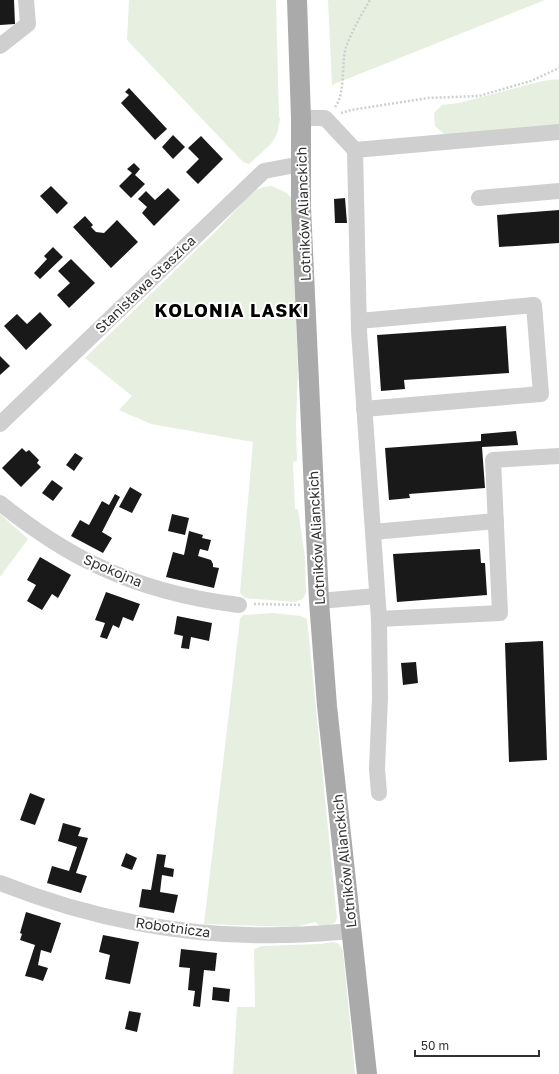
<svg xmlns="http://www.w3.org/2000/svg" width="559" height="1074" font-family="'Golos Text',sans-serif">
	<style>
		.green { fill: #e7efe0 }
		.building { fill: #191919 }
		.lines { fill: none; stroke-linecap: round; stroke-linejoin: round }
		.path { stroke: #cfcfcf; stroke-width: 2.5; stroke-dasharray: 2 2; stroke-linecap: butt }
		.minor { stroke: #cfcfcf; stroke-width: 16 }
		.major { stroke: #aaa; stroke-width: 20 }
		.labels { text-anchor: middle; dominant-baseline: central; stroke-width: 4; stroke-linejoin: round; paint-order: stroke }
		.street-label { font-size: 14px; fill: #323232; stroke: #fff }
		.district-label { font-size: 18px; font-weight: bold; letter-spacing: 1px; fill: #000; stroke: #fff }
	</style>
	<rect width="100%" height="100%" fill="#fff"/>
	<g class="green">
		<path d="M129 0H276L279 117 280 119 277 134 271 144 249 164 243 162 127 40Z"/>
		<path d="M328 0H545L332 85Z"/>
		<path d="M559 79V127L451 140 435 126 434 113 442 105 459 103 542 81Z"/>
		<path d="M272 186 287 193 291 198 298 370 296 425 297 461 293 462 295 509H298L305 557 306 593 303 599 295 602 245 598 240 593 253 442 151 424 119 410 132 396 85 358 215 232 249 196 256 190 264 187Z"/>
		<path d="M0 514 28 539 0 577Z"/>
		<path d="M273 613 301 616 307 619 337 918 335 923 322 927 315 922 295 927 204 924 240 619 243 615Z"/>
		<path d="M333 942 339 944 343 951 355 1074H233L237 1007H255L254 949 262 946 320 944Z"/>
	</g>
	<g class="building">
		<path d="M0 0H14L15 24 0 25Z"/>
		<path d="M129 88 167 129 155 140 121 103 129 95 125 92Z"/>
		<path d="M173 135 185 147 173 159 162 147Z"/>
		<path d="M201 136 223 159 198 184 186 172 199 159 188 148Z"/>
		<path d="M134 163 140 169 135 175 145 184 131 198 119 186 132 173 127 169Z"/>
		<path d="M51 186 68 203 57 214 40 196Z"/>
		<path d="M168 188 180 200 154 226 142 213 147 207 138 199 146 191 155 200Z"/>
		<path d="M345 198 347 223H335L334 199Z"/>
		<path d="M559 210V243L499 247 497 215Z"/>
		<path d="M85 216 93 225 91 227 96 232 104 233 117 220 138 242 111 268 73 227Z"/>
		<path d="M53 247 63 257 40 279 34 273 47 259 44 256Z"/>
		<path d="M71 259 95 283 69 308 57 295 70 283 58 271Z"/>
		<path d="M40 312 52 325 26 350 4 326 17 314 27 324Z"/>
		<path d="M506 326 509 373 404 380 405 389 381 391 377 335Z"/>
		<path d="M0 356 10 366 0 375Z"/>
		<path d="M516 431 518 445 482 447 485 488 409 494 410 498 389 500 385 448 481 441V434Z"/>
		<path d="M22 448 26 452 29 450 39 460 37 463 41 467 21 487 2 468Z"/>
		<path d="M75 453 83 458 74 471 66 465Z"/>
		<path d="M52 480 63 488 53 501 42 493Z"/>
		<path d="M130 487 142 494 132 513 119 507Z"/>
		<path d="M115 494 120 497 102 532 112 538 103 553 71 536 80 520 89 525 102 501 109 505Z"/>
		<path d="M172 514 189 518 185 535 168 531Z"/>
		<path d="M189 531 203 535 202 538 211 540 208 551 200 549 198 556 211 560 213 564V567L219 568 214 588 166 577 173 552 184 555Z"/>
		<path d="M480 549 481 563H485L487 595 397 602 393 554Z"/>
		<path d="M40 557 71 575 58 598 52 594 42 610 27 601 36 585 27 580Z"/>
		<path d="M106 592 140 604 133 621 123 617 119 628 113 625 107 639 100 637 105 623 95 620Z"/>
		<path d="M177 616 212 623 209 641 191 637 189 649 181 648 183 636 174 634Z"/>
		<path d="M543 641 547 760 509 762 505 643Z"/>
		<path d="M416 662 418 683 403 685 401 663Z"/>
		<path d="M30 793 45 799 35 825 20 820Z"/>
		<path d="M63 823 81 828 78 836 88 838 76 873 87 876 81 893 47 883 52 866 69 871 77 847 58 841Z"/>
		<path d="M126 853 137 858 132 870 121 866Z"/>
		<path d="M157 854 166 855 164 867 174 869 173 877 162 875 160 892 178 895 174 913 139 907 142 889 151 890Z"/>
		<path d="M26 912 61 923 51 953 41 950 38 965 48 968 43 981 34 978 25 976 35 945 20 940 22 934 20 933Z"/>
		<path d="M103 935 139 942 130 984 105 979 110 955 99 952Z"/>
		<path d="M181 949 217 953 215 971 204 970 200 1007 193 1006 195 991 188 990 190 968 179 967Z"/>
		<path d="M213 987 230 989 229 1002 212 1000Z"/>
		<path d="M129 1011 141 1013 137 1032 125 1029Z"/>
	</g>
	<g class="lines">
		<g class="path">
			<path d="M335 107C346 93 341 63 346 47 352 31 361 15 370 0"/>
			<path d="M341 113 351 110 428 98 479 96 531 81 559 68"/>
			<path d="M254 604 302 605"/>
		</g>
		<g class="minor">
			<path d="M0 46 28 24 26 0"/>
			<path d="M301 118H325L355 150 559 132"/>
			<path d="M355 150 359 331 379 619 380 698 377 769 379 793"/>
			<path d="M479 198 559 191"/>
			<path d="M359 321 534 305 541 394 364 409"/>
			<path d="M0 424 264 171 301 164"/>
			<path d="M0 503C30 527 63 550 98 566 142 587 190 599 239 605"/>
			<path d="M373 532 496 521"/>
			<path d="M319 601 377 596"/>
			<path d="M379 619 500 613 493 460 559 456"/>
			<path d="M0 883C88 918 186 938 281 935 304 935 328 933 351 931"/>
		</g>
		<path class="major" d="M297 0 301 118V207L319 601 327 706 367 1074"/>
	</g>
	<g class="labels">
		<g class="street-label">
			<text transform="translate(303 214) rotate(-92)">Lotników Alianckich</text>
			<text transform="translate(145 284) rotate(-44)">Stanisława Staszica</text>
			<text transform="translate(316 538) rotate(-93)">Lotników Alianckich</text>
			<text transform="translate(113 570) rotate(23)">Spokojna</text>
			<text transform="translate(344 861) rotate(-96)">Lotników Alianckich</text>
			<text transform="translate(173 927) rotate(8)">Robotnicza</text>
		</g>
		<g class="district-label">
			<text x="232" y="310">KOLONIA LASKI</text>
		</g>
	</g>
	<path d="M415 1050v6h124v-6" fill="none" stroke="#323232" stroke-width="2"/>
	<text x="421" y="1050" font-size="12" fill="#323232" stroke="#ffffff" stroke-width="3" paint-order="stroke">50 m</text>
</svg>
